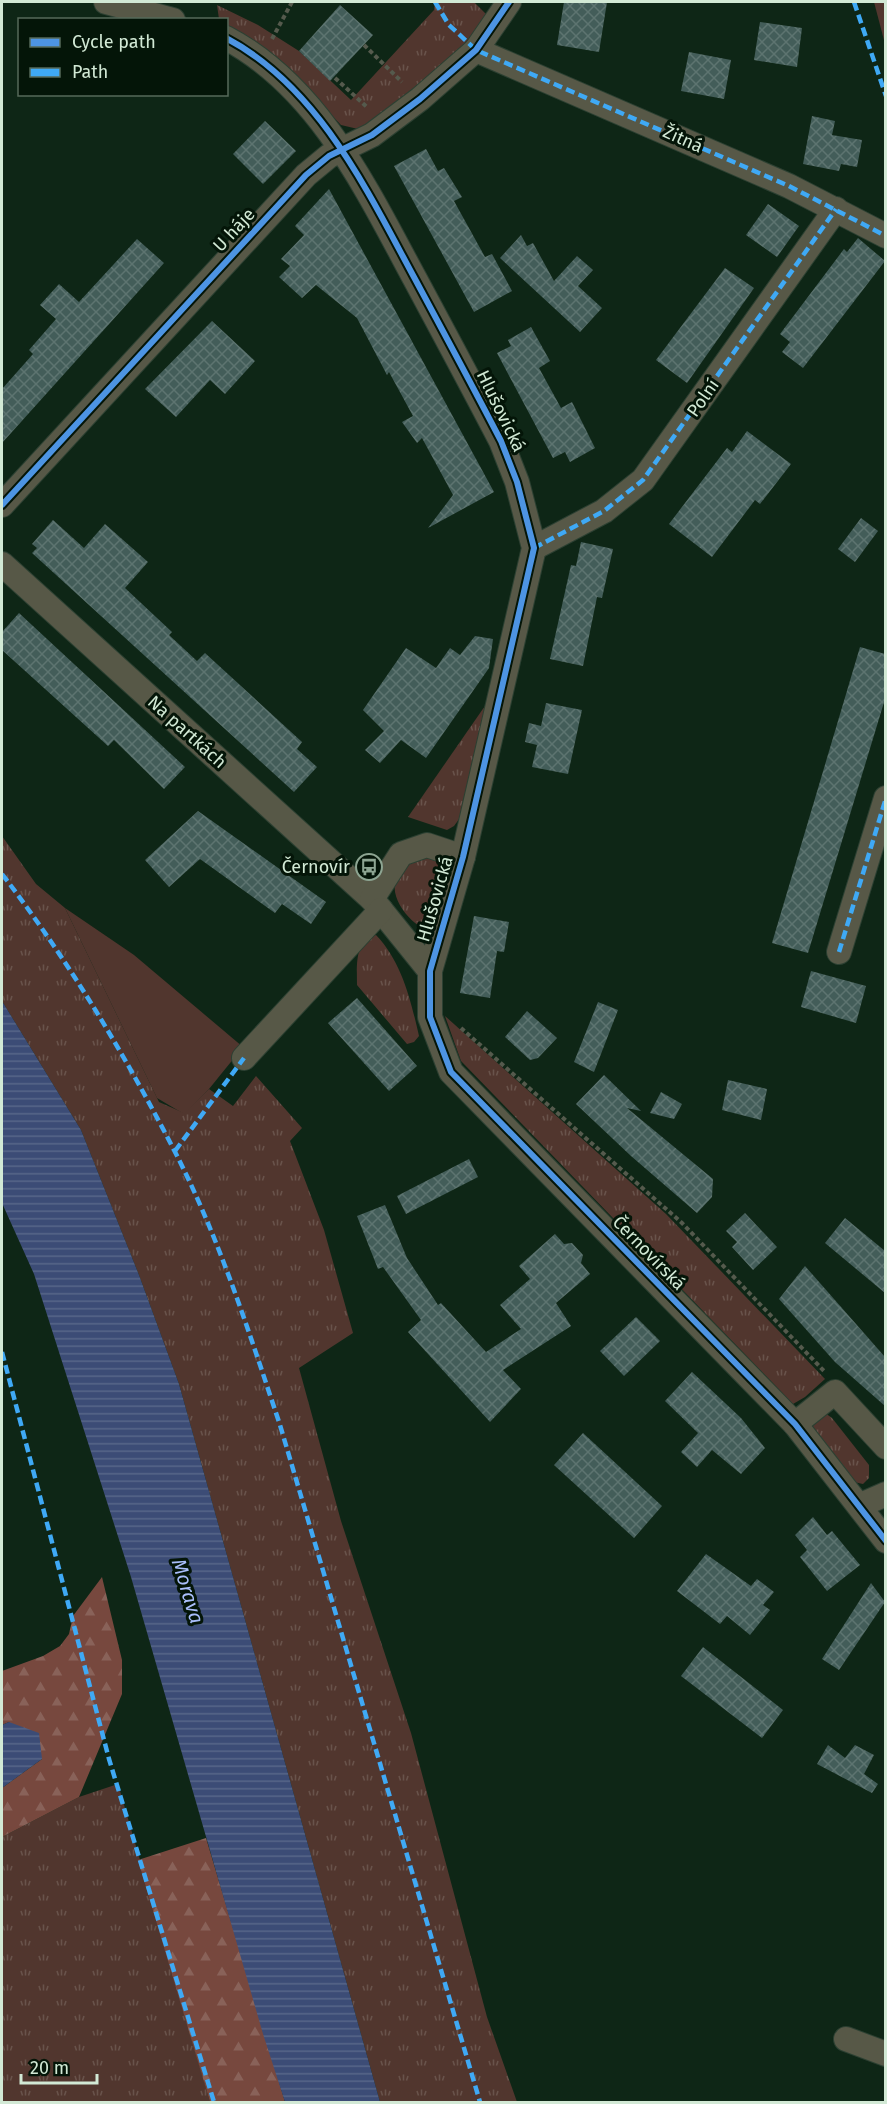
<svg xmlns="http://www.w3.org/2000/svg" width="887" height="2104" font-family="'Fira Sans',sans-serif">
	<style>
		.grass { fill: url(#grass-tufts) }
		.forest { fill: url(#forest-firs) }
		.garden { fill: #51362e }
		.water { fill: url(#water-rules) }
		.building { fill: url(#building-cross-hatch) }
		.lines { fill: none; stroke-linecap: round; stroke-linejoin: round }
		.minor-casing { stroke: #2c4032; stroke-width: 26 }
		.path { stroke: #555a4d; stroke-width: 4; stroke-dasharray: 4.5 3; stroke-linecap: butt }
		.minor { stroke: #575847; stroke-width: 24 }
		.quiet { stroke: #3fa9f5; stroke-width: 4.5; stroke-dasharray: 9 4.5; stroke-linecap: butt }
		.cycleway-casing { stroke: #041508; stroke-width: 10 }
		.cycleway { stroke: #4d94e3; stroke-width: 6 }
		.labels { text-anchor: middle; dominant-baseline: central; stroke-width: 6; stroke-linejoin: round; paint-order: stroke }
		.street-label { font-size: 18px; fill: #d2e9d5; stroke: #041508 }
		.poi-label { font-size: 18px; fill: #d2e9d5; stroke: #041508; text-anchor: end }
		.water-label { font-size: 20px; font-style: italic; fill: #a9befa; stroke: #041508 }
	</style>
	<defs>
		<pattern id="grass-tufts" width="24" height="20" patternUnits="userSpaceOnUse" patternTransform="scale(1.5)"><rect width="24" height="20" fill="#51362e"/><path d="M3 7l-1-3M5 7V3M7 7l1-3M15 17l-1-3M17 17v-4M19 17l1-3" fill="none" stroke="#69534b"/></pattern>
		<pattern id="forest-firs" width="22" height="20" patternUnits="userSpaceOnUse" patternTransform="scale(1.5)"><rect width="22" height="20" fill="#77483e"/><path d="M5 1l3.5 6h-7zM16 11l3.5 6h-7z" fill="#896259"/></pattern>
		<pattern id="water-rules" width="6" height="5" patternUnits="userSpaceOnUse" patternTransform="scale(1.5)"><rect width="6" height="5" fill="#3c4c76"/><path d="M0 2.5h6" fill="none" stroke="#576689"/></pattern>
		<pattern id="building-cross-hatch" width="8" height="8" patternUnits="userSpaceOnUse" patternTransform="scale(1.5)"><rect width="8" height="8" fill="#435d59"/><path d="M0 0l8 8M0 8l8-8" fill="none" stroke="#5d7470"/></pattern>
	</defs>
	<rect width="100%" height="100%" fill="#0e2616"/>
	<g class="grass">
		<path d="M435 2H474L488 16 469 44 367 126 358 129 341 125 278 59 258 44 227 26 226 20 219 19 217 5 258 25 299 51 351 100 434 10Z"/>
		<path d="M487 703 462 815 454 826 447 830 408 817Z"/>
		<path d="M2 836 36 884 65 908 159 1102 184 1113 209 1089 233 1106 256 1076 302 1128 290 1141 324 1230 353 1333 299 1368 341 1521 411 1733 487 2017 517 2102H380L179 1384 139 1275 81 1130 2 1001Z"/>
		<path d="M433 857C454 875 441 900 435 923L426 930C407 921 384 892 400 871 404 866 410 862 415 858Z"/>
		<path d="M376 935C402 962 411 1001 419 1036L414 1042 407 1044 357 985C357 967 354 940 376 935Z"/>
		<path d="M445 1016 666 1214 825 1379 805 1397 793 1404 461 1061Z"/>
		<path d="M825 1413 832 1418 869 1465V1478L863 1484 854 1482 814 1433 812 1425Z"/>
		<path d="M118 1784 210 2102H2V1837L79 1797Z"/>
	</g>
	<g class="forest">
		<path d="M102 1577 122 1660V1694L79 1797 2 1837V1788L42 1759 9 1722 2 1725V1671L43 1656 60 1646 69 1634 73 1616Z"/>
		<path d="M206 1838 285 2102H210L138 1860Z"/>
	</g>
	<g class="garden">
		<path d="M874 2H885V44Z"/>
		<path d="M65 908 134 955 243 1047 209 1089 184 1114 157 1098Z"/>
	</g>
	<g class="water">
		<path d="M2 1001 81 1130 139 1275 179 1384 380 2102H285L263 2034 131 1577 34 1274 2 1203Z"/>
		<path d="M9 1722 39 1733 42 1759 2 1788V1725Z"/>
	</g>
	<g class="building">
		<path d="M564 2H607L599 52 557 45Z"/>
		<path d="M340 5 373 35 330 81 299 51Z"/>
		<path d="M760 22 802 28 797 67 754 60Z"/>
		<path d="M689 52 731 60 724 99 681 91Z"/>
		<path d="M812 116 835 121 832 135 862 140 857 167 841 164 839 171 803 164Z"/>
		<path d="M265 121 296 151 263 184 233 154Z"/>
		<path d="M426 149 438 171 444 168 462 197 454 201 485 257 492 254 512 291 474 312 394 166Z"/>
		<path d="M329 189 494 492 428 528 453 495 422 438 417 443 402 422 413 416 389 372 387 375 357 318 316 285 302 298 279 277 290 266 281 259 304 235 295 226Z"/>
		<path d="M768 204 799 226 777 257 746 235Z"/>
		<path d="M521 235 527 246 533 243 554 281 577 256 593 270 578 286 602 308 580 332 500 258Z"/>
		<path d="M858 238 885 261 803 368 782 352 790 342 780 334 844 249 847 252Z"/>
		<path d="M137 239 164 263 2 443V389L33 354 29 350 56 319 40 305 59 284 79 302Z"/>
		<path d="M725 268 754 288 687 383 656 360Z"/>
		<path d="M212 321 255 361 225 394 210 380 176 417 145 389Z"/>
		<path d="M531 327 550 361 539 368 561 408 572 402 595 448 570 462 565 452 553 458 497 353 511 346 508 340Z"/>
		<path d="M747 431 791 464 760 504 755 500 712 557 669 524 727 448 732 452Z"/>
		<path d="M861 518 878 531 855 562 838 549Z"/>
		<path d="M53 520 84 548 105 524 148 562 125 588 172 632 169 635 197 661 205 653 302 742 297 749 317 767 294 792 32 553 37 548 32 544Z"/>
		<path d="M581 542 613 549 602 598 597 597 583 666 550 659 571 565 576 566Z"/>
		<path d="M19 613 185 767 164 789 114 740 108 746 2 650V632Z"/>
		<path d="M475 636 493 639 489 668 426 758 401 740 380 763 365 750 384 731 363 710 406 648 436 668 450 648 460 655Z"/>
		<path d="M860 647 885 654V699L808 953 772 943Z"/>
		<path d="M546 703 582 710 568 774 532 767 537 745 525 742 529 723 541 726Z"/>
		<path d="M198 811 326 902 311 924 282 904 275 913 200 859 169 887 145 860Z"/>
		<path d="M474 916 509 922 504 952 497 951 490 998 460 993Z"/>
		<path d="M811 971 866 986 856 1023 801 1007Z"/>
		<path d="M357 998 417 1066 389 1091 328 1023Z"/>
		<path d="M598 1002 618 1010 594 1072 574 1062Z"/>
		<path d="M527 1011 557 1038 538 1058 530 1060 505 1037Z"/>
		<path d="M604 1075 641 1111 627 1108 713 1179 712 1197 697 1213 631 1156 576 1104Z"/>
		<path d="M728 1080 767 1089 761 1120 722 1110Z"/>
		<path d="M661 1092 682 1104 674 1119 650 1113Z"/>
		<path d="M469 1159 478 1177 406 1214 397 1196Z"/>
		<path d="M385 1205 407 1258 438 1305 441 1303 486 1352 521 1329 500 1305 530 1279 519 1266 555 1234 564 1244 572 1243 583 1255 581 1263 590 1274 556 1303 571 1326 503 1370 521 1389 490 1422 408 1332 421 1320 383 1267 378 1269 357 1216Z"/>
		<path d="M745 1213 777 1247 753 1270 732 1247 737 1242 726 1231Z"/>
		<path d="M845 1218 885 1251V1293L825 1243Z"/>
		<path d="M805 1266 885 1357V1406L835 1362 779 1299Z"/>
		<path d="M636 1317 660 1341 624 1376 600 1351Z"/>
		<path d="M692 1372 741 1418 765 1448 741 1474 712 1450 697 1467 681 1452 698 1433 665 1401Z"/>
		<path d="M583 1433 662 1506 634 1538 554 1465Z"/>
		<path d="M813 1517 827 1535 832 1531 860 1565 827 1591 800 1557 807 1550 795 1535Z"/>
		<path d="M706 1554 751 1586 757 1579 774 1592 763 1605 770 1610 750 1635 727 1616 720 1624 677 1591Z"/>
		<path d="M871 1583 885 1602 839 1670 822 1659Z"/>
		<path d="M703 1647 783 1710 762 1738 681 1676Z"/>
		<path d="M828 1745 845 1758 855 1745 874 1755 864 1774 878 1784 872 1793 817 1764Z"/>
	</g>
	<g class="lines">
		<defs>
			<g id="minor">
				<path d="M106 2 173 20"/>
				<path d="M226 38C319 87 368 192 415 279 444 333 473 387 501 441L517 482 534 548 463 857 430 971V1017L451 1072 795 1424 886 1541"/>
				<path d="M476 50 789 186 886 236"/>
				<path d="M2 505 306 175 329 156 372 135 420 99 476 50 509 2"/>
				<path d="M534 548 604 511 643 480 836 209"/>
				<path d="M2 564 372 899 430 971"/>
				<path d="M372 899 401 854 427 845 463 857"/>
				<path d="M839 952 886 798"/>
				<path d="M244 1058 381 910"/>
				<path d="M795 1424 835 1392 886 1447"/>
				<path d="M861 1505 886 1494"/>
				<path d="M846 2039 886 2054"/>
			</g>
		</defs>
		<use href="#minor" class="minor-casing"/>
		<g class="path">
			<path d="M272 39 292 2"/>
			<path d="M364 45 402 82"/>
			<path d="M335 78 367 107"/>
			<path d="M461 1028 682 1223 824 1371"/>
		</g>
		<use href="#minor" class="minor"/>
		<g class="quiet">
			<path d="M435 2 449 25 476 50 789 186 886 236"/>
			<path d="M854 2 886 96"/>
			<path d="M534 548 604 511 643 480 836 209"/>
			<path d="M2 874C68 960 124 1053 174 1150 219 1237 249 1332 280 1425L480 2102"/>
			<path d="M839 952 886 798"/>
			<path d="M175 1151 244 1058"/>
			<path d="M2 1352 109 1759 214 2102"/>
		</g>
		<defs>
			<g id="cycleway">
				<path d="M226 38C319 87 368 192 415 279 444 333 473 387 501 441L517 482 534 548 463 857 430 971V1017L451 1072 795 1424 886 1541"/>
				<path d="M2 505 306 175 329 156 372 135 420 99 476 50 509 2"/>
			</g>
		</defs>
		<use href="#cycleway" class="cycleway-casing"/>
		<use href="#cycleway" class="cycleway"/>
	</g>
	<defs>
		<symbol id="bus-ring" viewBox="-11 -11 22 22"><circle r="9.5" fill="#041508" stroke="#8da592" stroke-width="1.5"/><path d="M-5-6H5V4H4V6H2V4H-2V6H-4V4H-5ZM-3.5-4V0h7V-4ZM-3.5 1.2v1.5H-2V1.2ZM2 1.2v1.5H3.5V1.2Z" fill="#8da592"/></symbol>
	</defs>
	<g fill-rule="evenodd">
		<use href="#bus-ring" x="354" y="852" width="30" height="30"/>
	</g>
	<g class="labels">
		<g class="street-label">
			<text transform="translate(683 139) rotate(24)">Žitná</text>
			<text transform="translate(234 230) rotate(-47)">U háje</text>
			<text transform="translate(703 398) rotate(-55)">Polní</text>
			<text transform="translate(501 411) rotate(64)">Hlušovická</text>
			<text transform="translate(187 732) rotate(42)">Na partkách</text>
			<text transform="translate(435 899) rotate(-74)">Hlušovická</text>
			<text transform="translate(649 1253) rotate(46)">Černovírská</text>
		</g>
		<g class="poi-label">
			<text x="350" y="867">Černovír</text>
		</g>
		<g class="water-label">
			<text transform="translate(188 1591) rotate(73)">Morava</text>
		</g>
	</g>
	<rect width="887" height="2104" fill="none" stroke="#d2e9d5" stroke-width="6"/>
	<rect x="18" y="18" width="210" height="78" fill="#041508" stroke="#566a5a" stroke-width="1.5"/>
	<rect x="30" y="38" width="30" height="9" fill="#4d94e3" stroke="#566a5a" stroke-width="1.5"/>
	<text x="72" y="48" font-size="18" fill="#d2e9d5">Cycle path</text>
	<rect x="30" y="68" width="30" height="9" fill="#3fa9f5" stroke="#566a5a" stroke-width="1.5"/>
	<text x="72" y="78" font-size="18" fill="#d2e9d5">Path</text>
	<path d="M21 2074v9h76v-9" fill="none" stroke="#d2e9d5" stroke-width="3"/>
	<text x="30" y="2074" font-size="18" fill="#d2e9d5" stroke="#041508" stroke-width="4.5" paint-order="stroke">20 m</text>
</svg>
